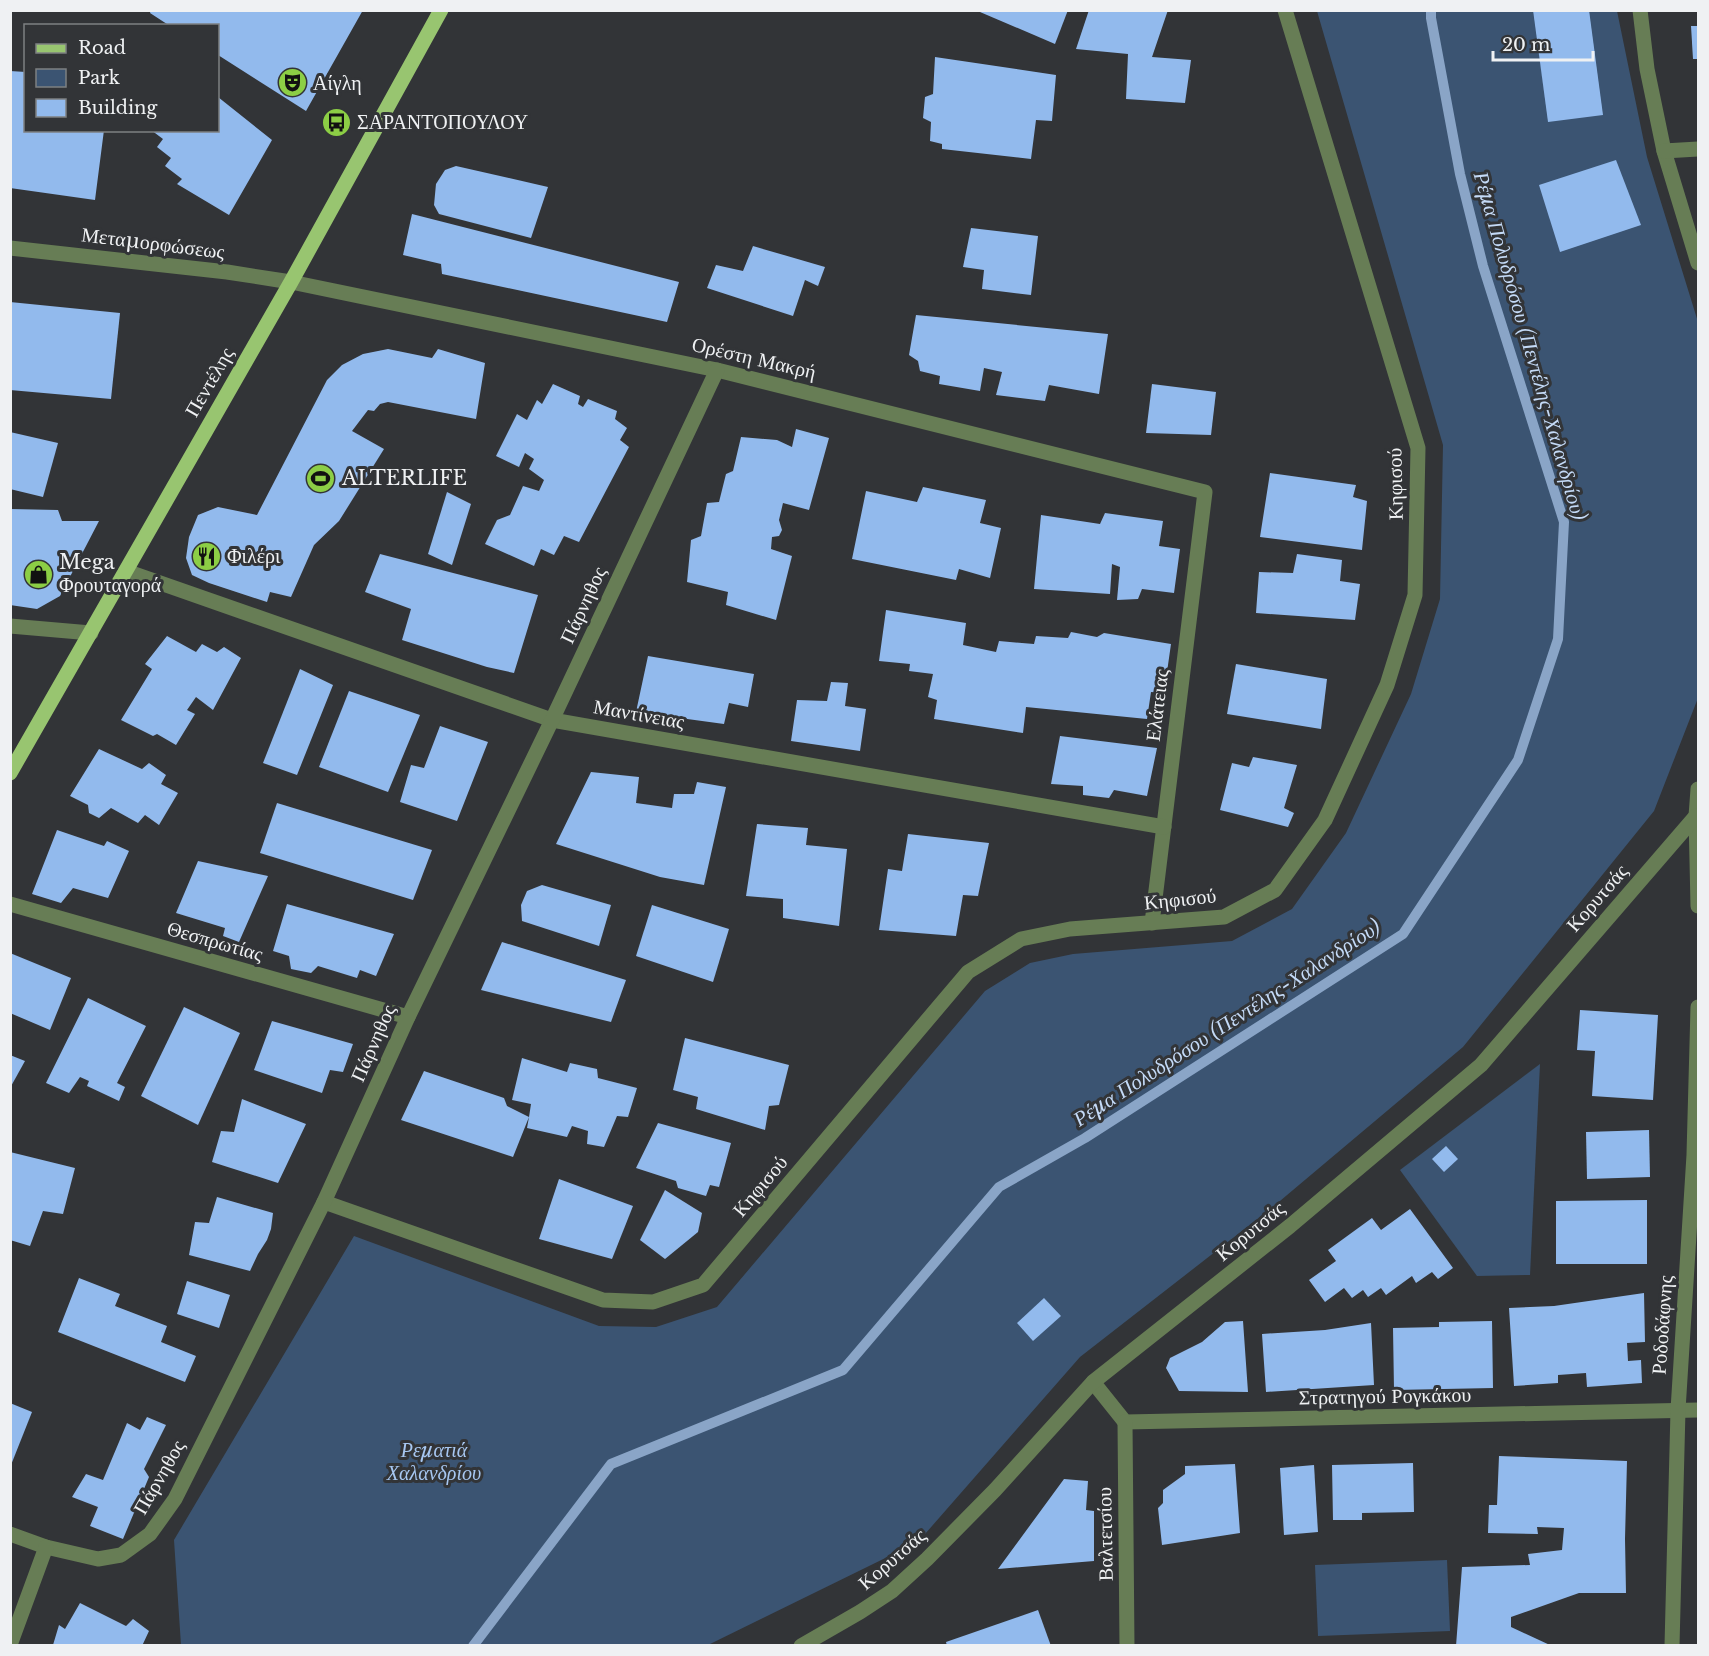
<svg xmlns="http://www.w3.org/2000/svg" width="1709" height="1656" font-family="'Libre Baskerville',serif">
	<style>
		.green { fill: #3b5472 }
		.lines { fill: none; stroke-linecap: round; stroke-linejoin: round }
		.stream { stroke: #8aa5c7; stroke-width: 10 }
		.building { fill: #92baed }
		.minor { stroke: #677d55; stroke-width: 15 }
		.major { stroke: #98c570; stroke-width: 15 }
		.labels { text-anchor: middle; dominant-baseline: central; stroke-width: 6; stroke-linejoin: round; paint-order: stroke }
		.poi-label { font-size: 20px; fill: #eff1f3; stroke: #323437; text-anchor: start }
		.street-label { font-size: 20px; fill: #eff1f3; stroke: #323437 }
		.park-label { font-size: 20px; font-style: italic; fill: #a7c7f1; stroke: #323437 }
		.water-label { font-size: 21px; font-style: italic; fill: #c4daf7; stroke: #323437 }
	</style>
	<rect width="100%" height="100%" fill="#323437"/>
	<g class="green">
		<path d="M1317 11H1617L1647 157 1698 322V698L1654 811 1463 1047 1274 1206 1080 1357 918 1542 708 1645H181L174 1540 354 1236 599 1326 656 1327 717 1307 985 991 1030 963 1073 954 1232 941 1292 909 1346 833 1411 694 1440 599 1443 445Z"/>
		<path d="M1540 1064 1530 1275 1477 1276 1400 1170Z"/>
		<path d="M1447 1560 1450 1631 1318 1636 1315 1565Z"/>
	</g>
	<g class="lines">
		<path class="stream" d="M473 1646 611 1464 843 1370 999 1187 1085 1138 1403 934 1518 760 1558 639 1564 522 1483 266 1460 174 1431 18V10"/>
	</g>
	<g class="building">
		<path d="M151 10H363L306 111 218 55V26H170L150 13Z"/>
		<path d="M981 10H1068L1055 44 980 12Z"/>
		<path d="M1089 10H1168L1152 57 1191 60 1185 103 1126 99 1128 54 1076 49Z"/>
		<path d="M1533 10H1589L1603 115 1548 122Z"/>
		<path d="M1691 26H1698V59H1693Z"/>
		<path d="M935 57 1056 75 1052 121 1036 120 1031 159 942 149V144L930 141 931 122 923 118 925 97 933 94Z"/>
		<path d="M10 71 26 72V130H104L95 200 10 188Z"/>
		<path d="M218 97 272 140 229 215 177 184 182 179 165 166 171 158 157 147 163 139 151 130H218Z"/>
		<path d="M1616 160 1641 225 1560 252 1539 185Z"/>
		<path d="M456 166 548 187 531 238 439 214 434 205 436 184 445 170Z"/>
		<path d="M412 214 679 282 667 322 442 274 441 264 403 255Z"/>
		<path d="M971 228 1038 236 1031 295 982 289 984 270 963 267Z"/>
		<path d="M753 246 825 267 818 286 805 280 793 316 707 288 716 265 743 271Z"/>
		<path d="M10 302 120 313 111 399 10 390Z"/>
		<path d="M916 315 1108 334 1099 394 1049 385 1045 401 996 395 1002 372 984 368 980 391 939 384 940 376 920 371 918 361 909 355Z"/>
		<path d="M388 349 432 358 438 349 485 363 476 419 388 402 380 404 374 411 368 410 352 431 384 449 339 521 314 545 291 597 270 592 267 602 209 583 192 575 186 558 189 537 198 515 218 507 257 515 327 380 342 365 363 354Z"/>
		<path d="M553 384 580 396 578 404 583 407 588 399 617 411 615 419 627 428 620 440 629 447 579 542 564 536 554 555 541 549 534 566 485 544 497 520 510 515 523 486 539 491 544 480 529 469 534 459 525 453 519 467 496 456 517 414 527 420 537 400 542 404Z"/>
		<path d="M1152 384 1216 392 1211 435 1146 433Z"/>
		<path d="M796 429 829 438 809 510 783 503 779 520 782 530 779 536 772 537 771 549 792 556 776 620 726 605 728 592 687 582 691 540 701 536 707 503 719 502 726 474 733 471 741 437 777 440 792 447Z"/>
		<path d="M10 432 58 443 43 497 10 489Z"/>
		<path d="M1270 473 1356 485 1353 497 1367 501 1362 550 1260 537Z"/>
		<path d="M923 487 986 500 980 523 1001 528 990 578 959 569 956 580 852 559 866 491 917 502Z"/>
		<path d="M447 492 471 504 452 565 428 554Z"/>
		<path d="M10 509 58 510 62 521H99L60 596 37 609 10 605Z"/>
		<path d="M1105 513 1163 521 1159 546 1180 549 1174 593 1142 589 1138 599 1117 600 1120 567 1112 564 1110 594 1034 589 1041 515 1100 524Z"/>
		<path d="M380 554 538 595 514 673 487 667 402 640 411 609 365 592Z"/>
		<path d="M1297 554 1342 560 1340 581 1360 584 1355 620 1256 613 1259 572 1293 573Z"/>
		<path d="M886 610 966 623 963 645 996 652 999 641 1034 644 1036 636 1068 638 1071 632 1097 637 1104 633 1171 644 1164 693 1151 692 1147 719 1026 707 1023 733 934 719 937 700 928 697 933 674 909 671 910 664 879 661Z"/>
		<path d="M167 636 196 652 202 644 217 652 224 647 241 658 213 710 196 697 187 710 195 714 176 745 157 734 153 736 121 720 152 669 145 664Z"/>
		<path d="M648 656 754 674 748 707 729 703 724 724 636 712Z"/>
		<path d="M1236 664 1327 679 1321 729 1227 714Z"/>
		<path d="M300 669 333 685 297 775 263 763Z"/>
		<path d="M831 682 848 683 845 706 866 709 860 751 791 741 797 700 827 701Z"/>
		<path d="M349 691 420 715 388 792 319 767Z"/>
		<path d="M440 726 488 742 457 821 400 802 411 765 424 768Z"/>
		<path d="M1060 736 1157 748 1147 796 1114 790 1109 798 1083 795V786L1051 784Z"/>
		<path d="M99 749 142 769 149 763 166 775 161 784 178 793 159 825 145 815 138 823 111 808 99 818 89 813 88 805 70 796Z"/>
		<path d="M1253 757 1297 765 1284 808 1294 813 1288 827 1220 810 1232 763 1249 767Z"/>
		<path d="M591 772 639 777 636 803 672 808 674 794H694L697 782 726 787 704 885 660 877 556 844Z"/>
		<path d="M277 803 432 850 413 900 260 853Z"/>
		<path d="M757 824 808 828 806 845 847 849 839 926 783 918V899L746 896Z"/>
		<path d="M57 830 104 846 107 841 129 851 108 898 73 888 61 903 32 894Z"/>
		<path d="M908 834 989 843 978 896 963 895 956 936 879 930 888 869 902 871Z"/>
		<path d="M198 861 268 876 239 942 223 936 225 928 176 913Z"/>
		<path d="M542 885 611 905 599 946 522 921 521 905 527 891Z"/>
		<path d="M287 904 394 934 376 976 360 970 357 978 318 966 311 973 291 969 289 956 273 951Z"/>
		<path d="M652 905 729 929 713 982 636 956Z"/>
		<path d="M502 942 626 980 611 1022 481 990Z"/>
		<path d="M10 953 71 978 50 1030 10 1013Z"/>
		<path d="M88 998 146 1026 117 1083 125 1087 119 1101 87 1086 89 1081 80 1077 69 1093 46 1083Z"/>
		<path d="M184 1007 240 1033 198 1125 141 1096Z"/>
		<path d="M1580 1010 1658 1015 1653 1100 1592 1096 1595 1051 1577 1050Z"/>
		<path d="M272 1021 353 1044 343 1072 330 1070 322 1093 254 1070Z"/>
		<path d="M685 1038 789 1065 779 1105 769 1106 765 1130 696 1109 698 1097 673 1090Z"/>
		<path d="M10 1055 25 1061 10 1088Z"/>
		<path d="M522 1058 567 1072 570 1063 597 1069 598 1078 637 1088 628 1117 617 1116 604 1147 587 1144 588 1131 572 1126 567 1137 527 1128 529 1117 513 1157 401 1120 424 1071 504 1098 507 1106 529 1117 531 1104 512 1100Z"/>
		<path d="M242 1099 306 1124 278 1183 212 1162 221 1131 234 1132Z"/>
		<path d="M658 1123 731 1143 719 1187 710 1185 706 1196 678 1188 676 1181 636 1168Z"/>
		<path d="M1649 1130 1650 1177 1587 1179 1586 1132Z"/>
		<path d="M1446 1146 1458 1159 1444 1172 1432 1159Z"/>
		<path d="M10 1152 75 1168 63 1214 43 1211 30 1246 10 1240Z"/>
		<path d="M559 1179 633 1206 612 1259 539 1239Z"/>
		<path d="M665 1190 702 1213 698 1232 665 1259 640 1240Z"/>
		<path d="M217 1197 273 1213 271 1229 267 1240 258 1254 250 1271 189 1255 195 1222 209 1223Z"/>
		<path d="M1647 1200V1264H1556V1201Z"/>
		<path d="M1410 1209 1453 1268 1438 1279 1432 1272 1416 1283 1412 1276 1386 1295 1381 1288 1368 1297 1363 1290 1352 1298 1344 1288 1325 1302 1309 1280 1336 1261 1328 1250 1372 1218 1381 1230Z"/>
		<path d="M79 1278 120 1294 115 1306 167 1326 161 1342 196 1356 185 1382 58 1332Z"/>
		<path d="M187 1281 230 1295 219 1328 177 1314Z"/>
		<path d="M1644 1293 1645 1342 1627 1343 1628 1361 1641 1360 1642 1383 1587 1387 1586 1373 1558 1375V1383L1514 1386 1509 1308 1554 1306Z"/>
		<path d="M1044 1298 1061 1316 1033 1341 1017 1323Z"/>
		<path d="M1243 1321 1248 1392 1179 1391 1166 1368 1170 1358 1202 1342 1225 1322Z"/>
		<path d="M1492 1321 1493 1388 1394 1390 1393 1328 1439 1327V1322Z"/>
		<path d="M1371 1323 1374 1385 1266 1392 1262 1334 1325 1330Z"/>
		<path d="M10 1403 32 1412 11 1465H10Z"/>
		<path d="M147 1417 166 1425 144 1469 149 1477 123 1539 90 1526 98 1507 72 1497 86 1474 103 1480 127 1423 140 1430Z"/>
		<path d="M1499 1456 1627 1461 1625 1539 1626 1593H1579L1511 1617V1627L1552 1646H1456L1462 1567 1530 1565 1528 1554 1562 1550 1564 1528 1537 1527 1538 1534 1488 1533 1489 1505H1497Z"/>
		<path d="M1413 1463 1414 1512 1362 1513V1520H1333L1332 1465Z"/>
		<path d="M1235 1464 1240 1533 1162 1545 1158 1508 1163 1503V1490L1185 1474V1466Z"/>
		<path d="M1314 1465 1318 1532 1284 1535 1280 1468Z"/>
		<path d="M1064 1479 1088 1481 1086 1510 1094 1511V1561L998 1569Z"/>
		<path d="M80 1603 126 1626 133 1619 149 1631 142 1646 53 1645 59 1625 65 1629Z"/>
		<path d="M1038 1610 1051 1646H947L946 1642Z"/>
	</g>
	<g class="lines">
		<g class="minor">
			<path d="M1640 10 1647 69 1664 151 1698 263"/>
			<path d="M1664 151 1698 149"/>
			<path d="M10 248 227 272 291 282 717 370 1205 492 1152 923"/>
			<path d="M126 571 552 720 1164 827"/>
			<path d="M10 626 91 633"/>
			<path d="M1698 789 1696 816 1698 906"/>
			<path d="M10 904 408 1017"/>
			<path d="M324 1202 603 1300 653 1302 703 1285 968 972 1021 939 1070 929 1224 917 1275 890 1325 820 1387 685 1415 595 1418 448 1285 10"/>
			<path d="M1093 1382 1125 1422 1698 1410"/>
			<path d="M1125 1422 1127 1646"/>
			<path d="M10 1534 46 1547 98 1559 121 1555 150 1534 175 1499 324 1202 408 1017 552 720 717 370"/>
			<path d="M10 1645 46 1547"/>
			<path d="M801 1646 860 1612 892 1591 927 1559 995 1490 1093 1382 1290 1226 1481 1065 1696 816"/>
			<path d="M1672 1646 1678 1410 1694 1155 1698 1007"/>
		</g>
		<path class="major" d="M10 773 291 282 441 10"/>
	</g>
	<defs>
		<symbol id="theatre-disc" viewBox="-11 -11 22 22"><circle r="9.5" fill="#8cce45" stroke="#323437"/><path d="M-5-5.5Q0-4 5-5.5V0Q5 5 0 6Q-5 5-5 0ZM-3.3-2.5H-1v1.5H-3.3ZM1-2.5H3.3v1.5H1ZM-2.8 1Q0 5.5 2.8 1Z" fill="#111"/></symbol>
		<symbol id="bus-disc" viewBox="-11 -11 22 22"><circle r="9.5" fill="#8cce45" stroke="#323437"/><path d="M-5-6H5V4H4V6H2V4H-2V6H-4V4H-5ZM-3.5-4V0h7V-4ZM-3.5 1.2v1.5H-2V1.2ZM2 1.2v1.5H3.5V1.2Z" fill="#111"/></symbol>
		<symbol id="stadium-disc" viewBox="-11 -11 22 22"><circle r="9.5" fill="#8cce45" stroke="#323437"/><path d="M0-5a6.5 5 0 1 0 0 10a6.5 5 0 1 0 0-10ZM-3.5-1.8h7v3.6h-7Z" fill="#111"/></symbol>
		<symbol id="restaurant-disc" viewBox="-11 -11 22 22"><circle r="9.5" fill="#8cce45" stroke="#323437"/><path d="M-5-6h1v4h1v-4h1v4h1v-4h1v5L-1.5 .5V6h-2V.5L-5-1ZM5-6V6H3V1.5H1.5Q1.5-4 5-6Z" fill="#111"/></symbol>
		<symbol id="shop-disc" viewBox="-11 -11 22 22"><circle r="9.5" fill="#8cce45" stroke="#323437"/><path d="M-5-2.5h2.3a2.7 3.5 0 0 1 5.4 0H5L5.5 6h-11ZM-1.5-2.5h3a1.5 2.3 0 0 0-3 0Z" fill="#111"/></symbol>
	</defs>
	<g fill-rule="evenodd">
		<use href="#theatre-disc" x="276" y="66" width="33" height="33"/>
		<use href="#bus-disc" x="320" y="106" width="33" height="33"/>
		<use href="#stadium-disc" x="304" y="462" width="33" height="33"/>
		<use href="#restaurant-disc" x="190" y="540" width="33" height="33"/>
		<use href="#shop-disc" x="22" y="558" width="33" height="33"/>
	</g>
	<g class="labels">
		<g class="poi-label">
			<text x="313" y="83">Αίγλη</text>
			<text x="357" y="122">ΣΑΡΑΝΤΟΠΟΥΛΟΥ</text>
			<text x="342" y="478">ALTERLIFE</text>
			<text x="227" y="556">Φιλέρι</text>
			<text x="59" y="562">Mega<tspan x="59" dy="23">Φρουταγορά</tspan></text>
		</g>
		<g class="street-label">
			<text transform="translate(153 243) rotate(7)">Μεταμορφώσεως</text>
			<text transform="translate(754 358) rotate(13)">Ορέστη Μακρή</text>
			<text transform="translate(209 382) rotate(-60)">Πεντέλης</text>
			<text transform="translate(1395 484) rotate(-91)">Κηφισού</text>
			<text transform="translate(583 605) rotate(-65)">Πάρνηθος</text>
			<text transform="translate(1157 705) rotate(-83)">Ελάτειας</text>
			<text transform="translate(639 714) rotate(10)">Μαντίνειας</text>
			<text transform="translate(1597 898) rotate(-49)">Κορυτσάς</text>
			<text transform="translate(1180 899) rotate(-6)">Κηφισού</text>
			<text transform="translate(215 941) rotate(16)">Θεσπρωτίας</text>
			<text transform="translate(373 1043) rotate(-66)">Πάρνηθος</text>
			<text transform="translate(760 1186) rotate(-50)">Κηφισού</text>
			<text transform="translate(1250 1231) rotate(-39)">Κορυτσάς</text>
			<text transform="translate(1662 1325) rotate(-86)">Ροδοδάφνης</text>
			<text transform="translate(1385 1396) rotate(-1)">Στρατηγού Ρογκάκου</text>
			<text transform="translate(159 1477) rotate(-60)">Πάρνηθος</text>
			<text transform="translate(1105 1534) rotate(-91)">Βαλτετσίου</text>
			<text transform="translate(892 1559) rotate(-41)">Κορυτσάς</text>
		</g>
		<g class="park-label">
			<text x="434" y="1450">Ρεματιά<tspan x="434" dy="23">Χαλανδρίου</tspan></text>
		</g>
		<g class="water-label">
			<text transform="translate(1530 346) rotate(74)">Ρέμα Πολυδρόσου (Πεντέλης-Χαλανδρίου)</text>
			<text transform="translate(1227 1023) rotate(-33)">Ρέμα Πολυδρόσου (Πεντέλης-Χαλανδρίου)</text>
		</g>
	</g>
	<rect width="1709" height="1656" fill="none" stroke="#eff1f3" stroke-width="24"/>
	<rect x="24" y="24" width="195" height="108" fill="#323437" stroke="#7e8082" stroke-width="1.5"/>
	<rect x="36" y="44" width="30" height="9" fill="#98c570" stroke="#7e8082" stroke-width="1.5"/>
	<text x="78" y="54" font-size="18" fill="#eff1f3">Road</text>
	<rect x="36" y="69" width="30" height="18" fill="#3b5472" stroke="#7e8082" stroke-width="1.5"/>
	<text x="78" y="84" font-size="18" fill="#eff1f3">Park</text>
	<rect x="36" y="99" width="30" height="18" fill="#92baed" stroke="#7e8082" stroke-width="1.5"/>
	<text x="78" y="114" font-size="18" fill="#eff1f3">Building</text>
	<path d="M1493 51v9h100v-9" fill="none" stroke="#eff1f3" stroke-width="3"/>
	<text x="1502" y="51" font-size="18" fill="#eff1f3" stroke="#323437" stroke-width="4.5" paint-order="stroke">20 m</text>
</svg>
